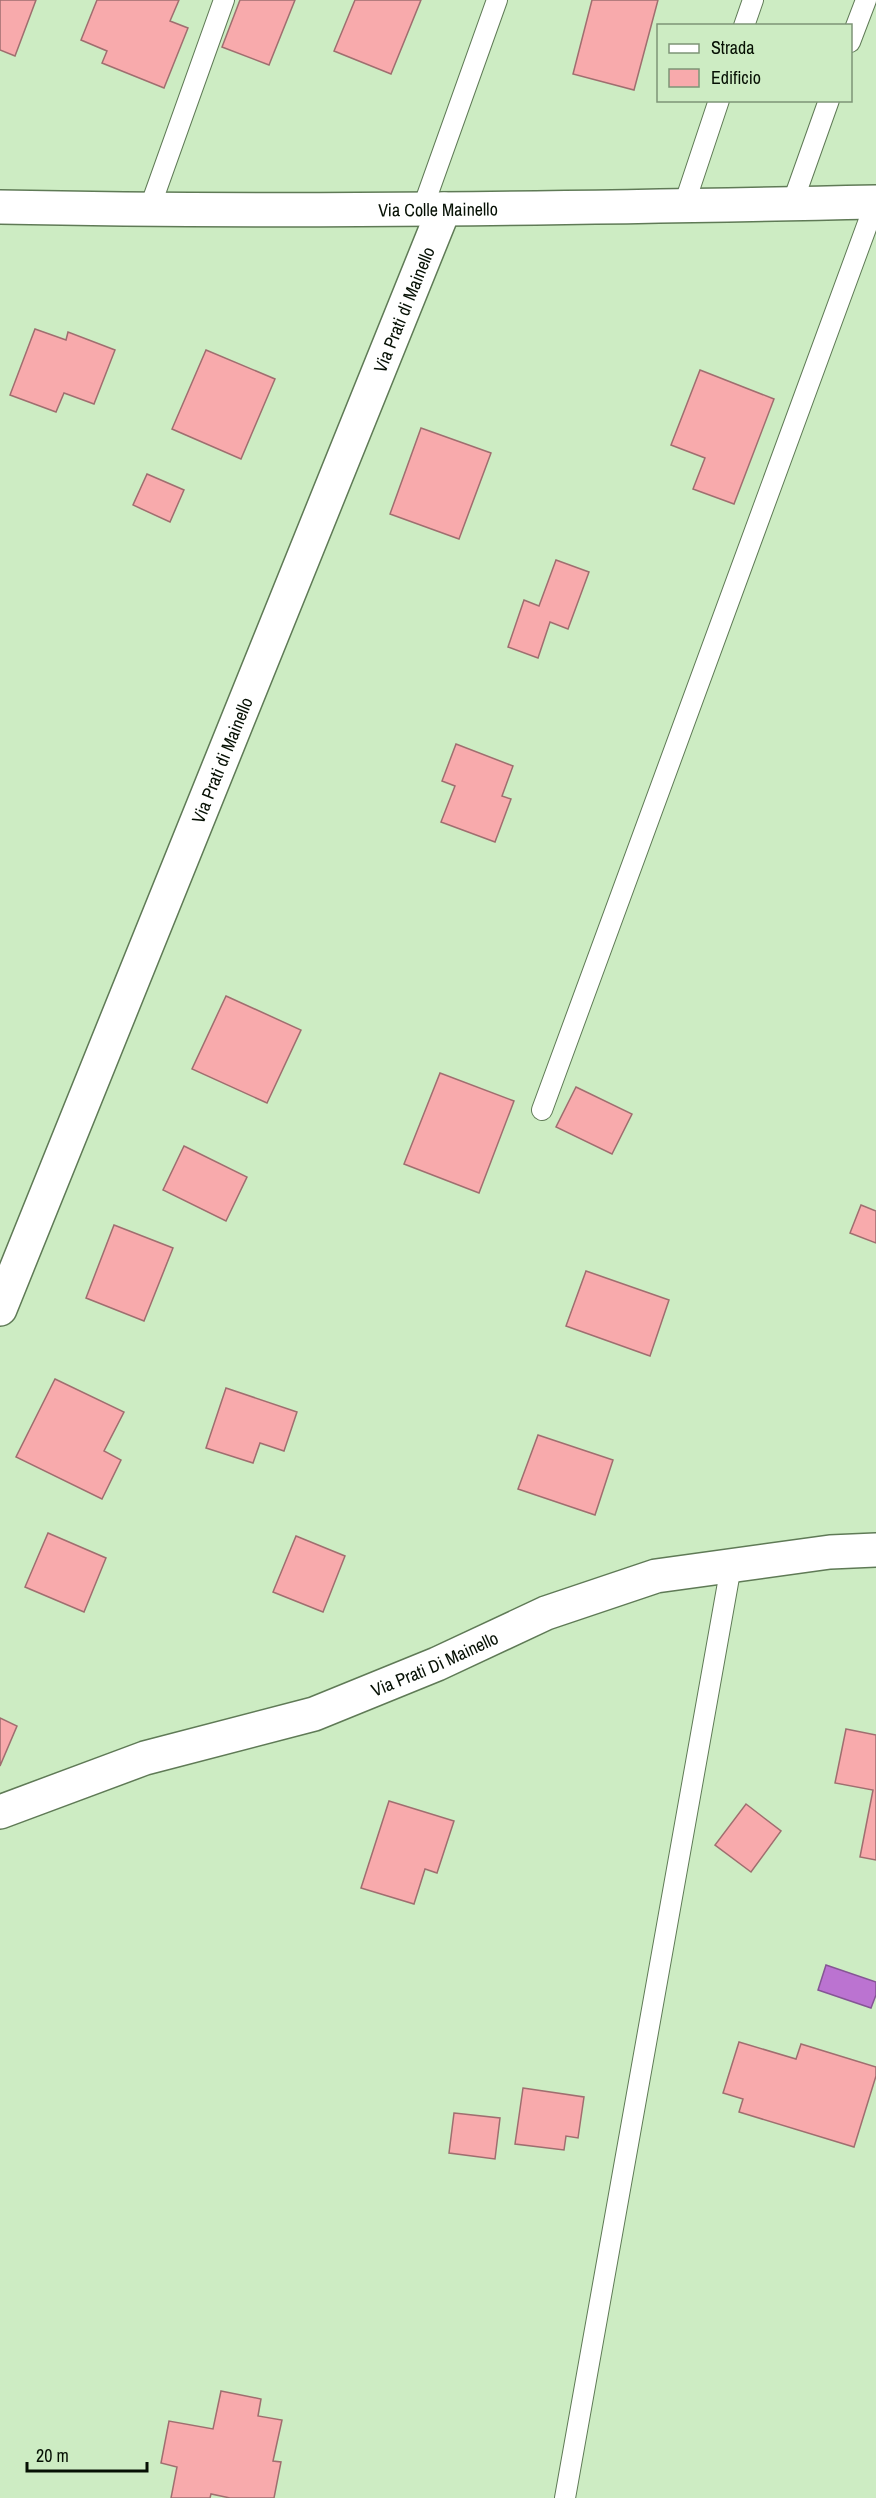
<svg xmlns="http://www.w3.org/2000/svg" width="876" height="2498" font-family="'Archivo Narrow',sans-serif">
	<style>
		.water { fill: #bb73d1; stroke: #855594; stroke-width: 1.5 }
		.building { fill: #f8aaac; stroke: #9f6e6f; stroke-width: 1.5 }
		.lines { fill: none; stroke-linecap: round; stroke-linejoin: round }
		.service-casing { stroke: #5f7a56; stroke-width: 22 }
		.minor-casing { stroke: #5f7a56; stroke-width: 36 }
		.service { stroke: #fff; stroke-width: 20 }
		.minor { stroke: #fff; stroke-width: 33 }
		.labels { text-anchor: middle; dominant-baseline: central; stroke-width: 4.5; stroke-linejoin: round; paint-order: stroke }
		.street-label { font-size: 18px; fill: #061004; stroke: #cdecc3 }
	</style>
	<rect width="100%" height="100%" fill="#cdecc3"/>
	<path class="water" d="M826 1965 876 1982V1995L871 2008 818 1990Z"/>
	<g class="building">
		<path d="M0 0H36L15 56 0 50Z"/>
		<path d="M97 0H179L170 21 188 28 164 88 102 63 107 51 81 40Z"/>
		<path d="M240 0H295L269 65 222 47Z"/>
		<path d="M355 0H421L391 74 334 51Z"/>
		<path d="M592 0H658L634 90 573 74Z"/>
		<path d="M35 329 66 340 68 332 115 350 94 404 64 393 56 412 10 395Z"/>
		<path d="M206 350 275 379 241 459 172 429Z"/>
		<path d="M700 370 774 399 734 504 693 489 705 458 671 445Z"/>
		<path d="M421 428 491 453 459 539 390 514Z"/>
		<path d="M147 474 184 490 170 522 133 505Z"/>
		<path d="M556 560 589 572 568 629 550 622 538 658 508 647 524 600 539 606Z"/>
		<path d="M456 744 513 766 502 796 511 799 495 842 441 822 455 786 442 781Z"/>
		<path d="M226 996 301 1030 267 1103 192 1069Z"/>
		<path d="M440 1073 514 1101 479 1193 404 1164Z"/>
		<path d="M576 1087 632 1114 612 1154 556 1127Z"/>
		<path d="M184 1146 247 1177 226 1221 163 1190Z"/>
		<path d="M861 1205 876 1211V1243L850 1233Z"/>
		<path d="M114 1225 173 1248 144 1321 86 1298Z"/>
		<path d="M586 1271 669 1300 650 1356 566 1326Z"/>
		<path d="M55 1379 124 1412 104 1451 121 1460 102 1499 16 1457Z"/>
		<path d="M226 1388 297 1412 284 1451 260 1443 253 1463 206 1448Z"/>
		<path d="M538 1435 613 1460 595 1515 518 1489Z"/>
		<path d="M48 1533 106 1558 84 1612 25 1587Z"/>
		<path d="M296 1536 345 1556 323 1612 273 1592Z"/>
		<path d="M0 1718 17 1726 0 1766Z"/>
		<path d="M846 1729 876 1735V1860L860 1857 873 1790 835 1783Z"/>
		<path d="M389 1801 454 1821 437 1873 425 1869 414 1904 361 1888Z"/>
		<path d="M746 1804 781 1831 751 1872 715 1845Z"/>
		<path d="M739 2042 796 2059 801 2044 876 2067V2076L854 2147 739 2112 743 2099 723 2093Z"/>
		<path d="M523 2088 584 2097 578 2138 566 2136 564 2150 515 2144Z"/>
		<path d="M454 2113 500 2118 495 2159 449 2153Z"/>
		<path d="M221 2391 261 2399 258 2416 282 2420 273 2461 281 2462 274 2498H230L211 2494 210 2498H171L177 2467 161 2463 169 2421 213 2429Z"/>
	</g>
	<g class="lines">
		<defs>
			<g id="service">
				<path d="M744 26 753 0"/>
				<path d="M850 42 866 0"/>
				<path d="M792 204 829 100"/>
				<path d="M684 205 719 100"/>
				<path d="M149 210 224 0"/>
				<path d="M422 210 497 0"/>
				<path d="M542 1110 876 201"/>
				<path d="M565 2498 731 1566"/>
			</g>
			<g id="minor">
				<path id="s1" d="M0 207C292 213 584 208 876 202"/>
				<path id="s2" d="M0 1309 444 209"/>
				<path id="s3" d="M0 1812 145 1758 314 1714 437 1664 546 1613 656 1576 830 1552 876 1550"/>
			</g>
		</defs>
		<use href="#service" class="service-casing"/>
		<use href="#minor" class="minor-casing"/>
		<use href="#service" class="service"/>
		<use href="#minor" class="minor"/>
	</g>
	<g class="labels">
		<g class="street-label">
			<text stroke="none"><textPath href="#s1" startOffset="438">Via Colle Mainello</textPath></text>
			<text stroke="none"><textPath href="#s2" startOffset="1078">Via Prati di Mainello</textPath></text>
			<text stroke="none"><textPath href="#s2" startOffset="592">Via Prati di Mainello</textPath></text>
			<text stroke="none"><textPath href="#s3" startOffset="460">Via Prati Di Mainello</textPath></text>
		</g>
	</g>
	<rect x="657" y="24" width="195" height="78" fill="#cdecc3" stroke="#7d9477" stroke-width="1.5"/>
	<rect x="669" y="44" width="30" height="9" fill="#ffffff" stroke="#7d9477" stroke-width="1.5"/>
	<text x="711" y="54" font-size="18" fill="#061004">Strada</text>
	<rect x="669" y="69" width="30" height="18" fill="#f8aaac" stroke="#7d9477" stroke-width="1.5"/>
	<text x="711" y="84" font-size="18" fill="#061004">Edificio</text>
	<path d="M27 2462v9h120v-9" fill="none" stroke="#061004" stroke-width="3"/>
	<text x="36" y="2462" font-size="18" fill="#061004" stroke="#cdecc3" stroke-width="4.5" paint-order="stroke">20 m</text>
</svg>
